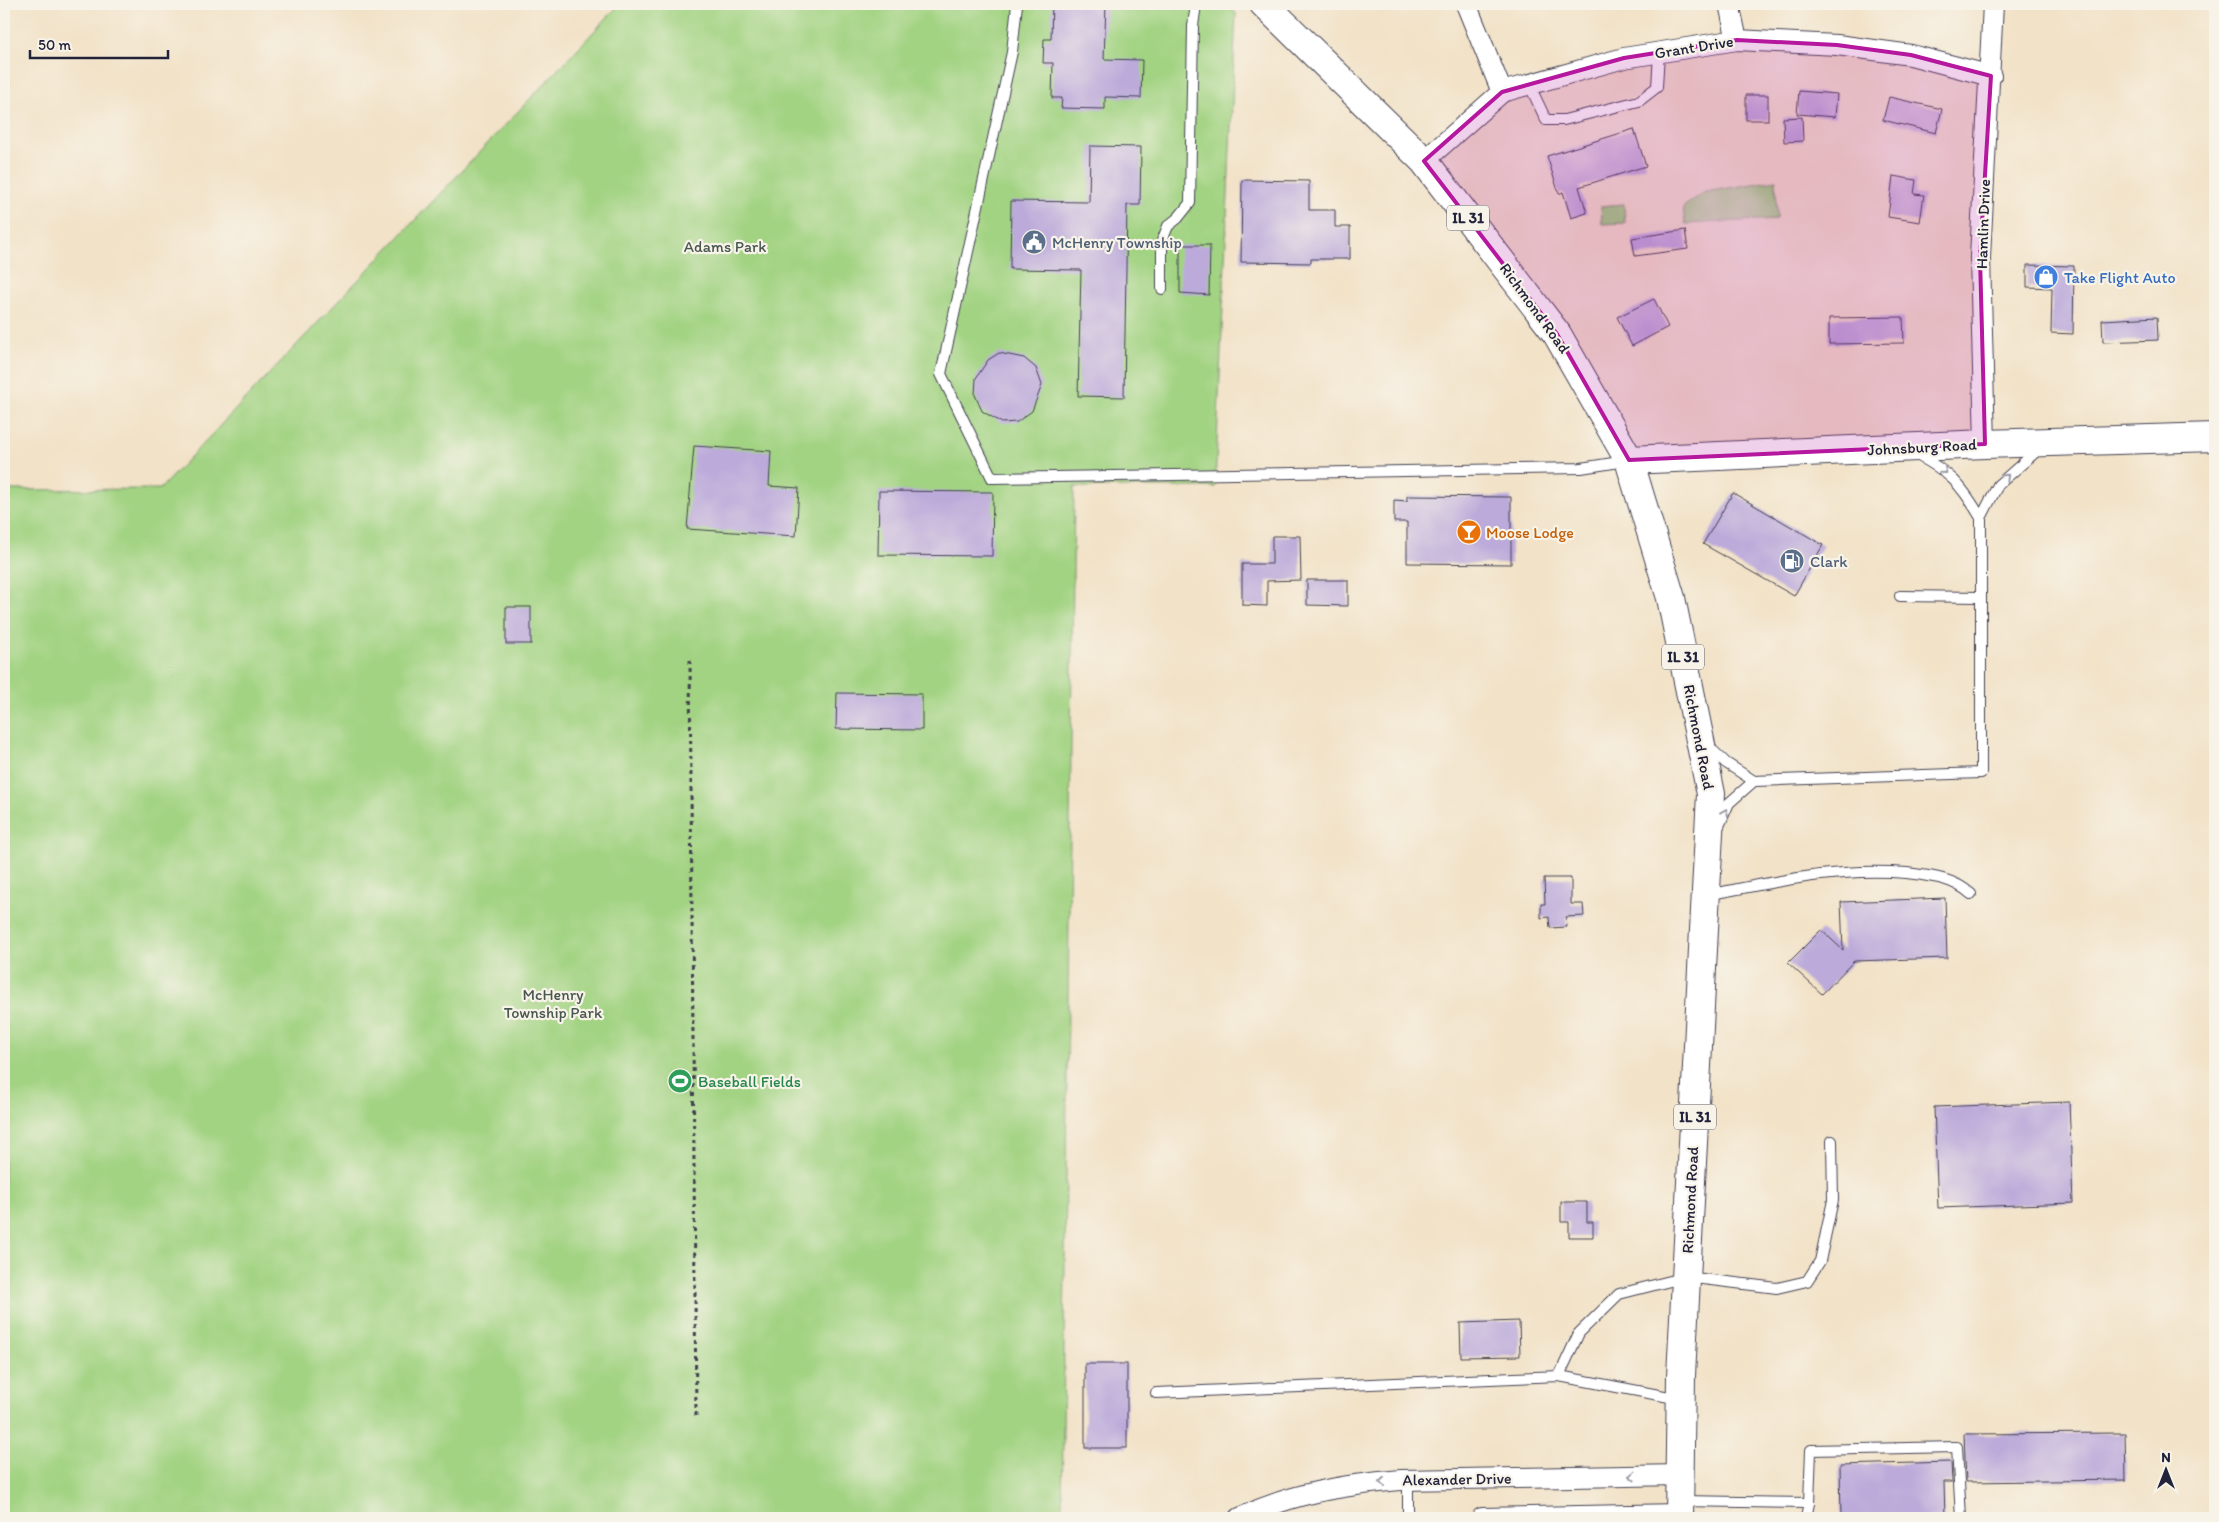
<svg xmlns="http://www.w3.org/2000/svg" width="2219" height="1522" font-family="Itim,sans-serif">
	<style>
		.green { fill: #a2d382; stroke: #627a5e }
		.building { fill: #bcaada }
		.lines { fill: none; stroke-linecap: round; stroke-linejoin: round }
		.lane-casing { stroke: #413f50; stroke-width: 12 }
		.street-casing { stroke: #413f50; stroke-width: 22 }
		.secondary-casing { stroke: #413f50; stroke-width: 30 }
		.primary-casing { stroke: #413f50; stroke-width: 30 }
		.path { stroke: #413f50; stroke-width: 3; stroke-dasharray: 4 4; stroke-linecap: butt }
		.lane { stroke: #fff; stroke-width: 10 }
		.street { stroke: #fff; stroke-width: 20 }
		.secondary { stroke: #fff; stroke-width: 28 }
		.primary { stroke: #fff; stroke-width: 28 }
		.oneway { stroke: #9c9ca7 }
		.marked { fill: #b5179e; fill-opacity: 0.2; stroke: #b5179e; stroke-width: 4; stroke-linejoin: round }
		.labels { text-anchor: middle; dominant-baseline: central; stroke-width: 4.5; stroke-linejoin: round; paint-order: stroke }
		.shield { fill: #f7f3e8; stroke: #62616f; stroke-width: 1 }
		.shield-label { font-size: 15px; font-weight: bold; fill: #22223b }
		.street-label { font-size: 16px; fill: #22223b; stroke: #f7f3e8 }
		.service-label { font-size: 16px; fill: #4e5e75; stroke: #f7f3e8; text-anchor: start }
		.park-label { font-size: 16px; fill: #485750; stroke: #f7f3e8 }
		.shop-label { font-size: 16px; fill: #366cbe; stroke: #f7f3e8; text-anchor: start }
		.food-label { font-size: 16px; fill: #c56008; stroke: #f7f3e8; text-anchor: start }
		.leisure-label { font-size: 16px; fill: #27864d; stroke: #f7f3e8; text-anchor: start }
	</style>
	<rect width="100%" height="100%" fill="#f7f3e8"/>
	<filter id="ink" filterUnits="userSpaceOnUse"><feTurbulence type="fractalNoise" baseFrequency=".02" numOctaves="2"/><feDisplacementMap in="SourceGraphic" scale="10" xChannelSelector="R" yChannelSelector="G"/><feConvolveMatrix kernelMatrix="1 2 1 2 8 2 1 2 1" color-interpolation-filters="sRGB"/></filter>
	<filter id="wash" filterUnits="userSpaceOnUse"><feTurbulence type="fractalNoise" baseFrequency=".0096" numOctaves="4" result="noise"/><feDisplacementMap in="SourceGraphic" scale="20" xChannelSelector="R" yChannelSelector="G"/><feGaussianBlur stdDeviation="1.12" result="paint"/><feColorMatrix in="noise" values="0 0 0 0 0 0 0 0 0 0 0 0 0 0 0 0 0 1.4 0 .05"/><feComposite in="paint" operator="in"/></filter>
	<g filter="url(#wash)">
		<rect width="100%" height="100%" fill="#f2e2c7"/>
		<g class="green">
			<path d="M620 4H1226L1236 13 1215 487H1074L1062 1518H4V490L160 489Z"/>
			<path d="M1776 180 1777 219 1685 224 1683 207 1705 192Z"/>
			<path d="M1624 204 1625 223 1602 224 1601 206Z"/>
		</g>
		<g id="blocks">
			<g class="building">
				<path d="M1052 4H1106L1104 59 1142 60 1141 98 1105 97V109L1061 108 1062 98H1052L1053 63H1043L1044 39H1051Z"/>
				<path d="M1799 91 1837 94 1835 117 1797 114Z"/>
				<rect x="1746" y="95" width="22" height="25"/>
				<path d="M1889 97 1942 109 1936 133 1883 120Z"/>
				<path d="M1802 117 1803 141 1784 142 1783 118Z"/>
				<path d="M1634 129 1646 166 1579 187 1587 213 1571 218 1563 192 1559 194 1547 156Z"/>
				<path d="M1090 146 1141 147 1140 205H1127L1124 397 1078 396 1081 270 1010 269 1011 201 1089 202Z"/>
				<path d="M1893 176 1916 180 1914 194 1924 195 1920 222 1888 217Z"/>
				<path d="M1242 180 1309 181V210H1335V227H1350V259H1311V263L1241 262Z"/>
				<path d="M1685 230 1688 249 1635 256 1632 238Z"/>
				<path d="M1180 245H1210L1209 295 1180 293Z"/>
				<path d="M2027 265 2074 266 2073 334 2051 333 2052 288 2027 287Z"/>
				<path d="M1654 299 1668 327 1632 346 1617 317Z"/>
				<path d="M1903 317 1904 343 1829 344V318Z"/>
				<path d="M2157 317 2158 340 2103 342 2102 320Z"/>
				<path d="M999 353 1024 358 1036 368 1042 385 1032 411 1017 422 1002 423 982 411 975 395 976 378 988 360Z"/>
				<path d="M694 446 771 451 769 486 799 488 796 536 687 529Z"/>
				<path d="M879 491 993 492 992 556 878 555Z"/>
				<path d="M1733 493 1823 545 1794 596 1703 544Z"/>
				<path d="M1407 496 1511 497V564L1407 563V522H1394V500L1407 501Z"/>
				<path d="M1272 536H1300L1301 580 1267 581V606L1242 605V564H1272Z"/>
				<path d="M1307 580H1348V606L1307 605Z"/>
				<rect x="506" y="607" width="25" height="37"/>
				<path d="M837 693 922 694V730L836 729Z"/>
				<path d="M1544 878H1571V904H1583L1584 916 1566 917 1567 927 1550 928 1549 917 1541 918V904H1545Z"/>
				<path d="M1945 898 1947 958 1854 961 1822 994 1788 963 1821 930 1843 950 1841 902Z"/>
				<path d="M2069 1102 2073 1203 1938 1208 1934 1107Z"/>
				<path d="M1561 1202H1587V1222H1593V1237H1569V1222H1561Z"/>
				<path d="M1519 1321 1520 1356 1461 1357 1460 1323Z"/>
				<rect x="1085" y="1364" width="42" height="84"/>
				<path d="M2125 1433 2126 1480 1966 1482 1964 1434Z"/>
				<path d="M1951 1462 1952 1482H1944L1945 1518H1841L1840 1465Z"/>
			</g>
		</g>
	</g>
	<g filter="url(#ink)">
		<use href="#blocks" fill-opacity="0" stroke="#413f50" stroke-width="1"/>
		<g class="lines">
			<defs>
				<g id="lane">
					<path d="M1017 4 1012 52 941 374 992 478 1581 468 1626 461"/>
					<path d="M1529 84 1546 120H1564L1639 101 1657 87 1659 52"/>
					<path d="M1162 289V241L1168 226 1178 218 1190 203 1193 26 1196 4"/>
					<path d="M1915 454C1950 472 1961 484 1981 518"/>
					<path d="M1900 596 1981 597"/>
					<path d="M1707 745 1726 763 1754 781 1981 773V518L1998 485 2039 449"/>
					<path d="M1719 826 1729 803 1754 781"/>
					<path d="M1707 895C1775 882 1837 867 1907 873 1931 876 1953 878 1971 894"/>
					<path d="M1559 1376 1579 1333 1619 1294 1686 1277 1777 1288 1807 1281 1820 1261 1833 1200 1832 1141"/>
					<path d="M1156 1393 1559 1376 1680 1399"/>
					<path d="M1408 1480V1518"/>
					<path d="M1681 1501 1809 1503 1806 1518"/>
					<path d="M1809 1503 1811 1450 1957 1447 1961 1518"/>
				</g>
				<g id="street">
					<path d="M1466 4 1502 92"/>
					<path d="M1729 4 1737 40"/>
					<path d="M1424 161 1502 92 1624 58 1737 40 1837 45 1911 55 1991 76"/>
					<path d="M1985 444 1980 257 1993 4"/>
					<path d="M1240 1518C1292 1493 1344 1485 1401 1480L1680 1475"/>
					<path d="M1482 1518 1679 1514"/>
				</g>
				<path id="secondary" d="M1629 460 1985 444 2215 437"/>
				<path id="primary" d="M1264 4 1424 161 1557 334 1629 460 1671 598 1711 794 1681 1376 1679 1518"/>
			</defs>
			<use href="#lane" class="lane-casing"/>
			<use href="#street" class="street-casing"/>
			<use href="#secondary" class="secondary-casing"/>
			<use href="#primary" class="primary-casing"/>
			<path class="path" d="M690 660 696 1418"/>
			<use href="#lane" class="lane"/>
			<use href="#street" class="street"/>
			<use href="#secondary" class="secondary"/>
			<use href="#primary" class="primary"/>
		</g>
		<defs><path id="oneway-chevron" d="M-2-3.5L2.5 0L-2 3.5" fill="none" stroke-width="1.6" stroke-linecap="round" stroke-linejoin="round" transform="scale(1.25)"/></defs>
		<g class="oneway">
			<use href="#oneway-chevron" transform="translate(1944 471) rotate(40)"/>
			<use href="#oneway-chevron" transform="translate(2006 477) rotate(-44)"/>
			<use href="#oneway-chevron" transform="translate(1725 812) rotate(-67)"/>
			<use href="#oneway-chevron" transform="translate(1632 1476) rotate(179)"/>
			<use href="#oneway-chevron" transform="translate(1382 1482) rotate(175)"/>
		</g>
	</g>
	<path class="marked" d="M1737 40 1837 45 1911 55 1991 76 1980 257 1985 444 1629 460 1557 334 1424 161 1502 92 1624 58Z"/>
	<defs>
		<symbol id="civic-disc" viewBox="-11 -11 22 22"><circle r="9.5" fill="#5c6f8a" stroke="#f7f3e8"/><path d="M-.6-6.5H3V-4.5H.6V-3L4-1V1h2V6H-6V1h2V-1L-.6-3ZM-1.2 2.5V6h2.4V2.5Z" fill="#fff"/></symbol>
		<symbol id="shop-disc" viewBox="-11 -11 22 22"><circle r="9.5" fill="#3f7fe0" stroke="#f7f3e8"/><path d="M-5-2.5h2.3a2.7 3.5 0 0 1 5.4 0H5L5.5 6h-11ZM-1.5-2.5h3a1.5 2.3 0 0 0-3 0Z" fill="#fff"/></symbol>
		<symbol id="bar-disc" viewBox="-11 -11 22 22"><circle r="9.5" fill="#e8710a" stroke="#f7f3e8"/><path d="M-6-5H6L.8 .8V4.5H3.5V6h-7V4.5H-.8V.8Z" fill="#fff"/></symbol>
		<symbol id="fuel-disc" viewBox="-11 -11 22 22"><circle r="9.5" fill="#5c6f8a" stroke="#f7f3e8"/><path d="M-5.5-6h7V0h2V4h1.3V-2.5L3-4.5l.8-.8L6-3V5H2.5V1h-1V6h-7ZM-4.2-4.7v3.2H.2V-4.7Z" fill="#fff"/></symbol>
		<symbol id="stadium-disc" viewBox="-11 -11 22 22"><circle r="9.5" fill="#2e9e5b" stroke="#f7f3e8"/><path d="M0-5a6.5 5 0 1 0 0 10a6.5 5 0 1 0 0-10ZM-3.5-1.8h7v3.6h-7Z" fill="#fff"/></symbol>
	</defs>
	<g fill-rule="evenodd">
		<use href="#civic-disc" x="1020" y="228" width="28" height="28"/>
		<use href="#shop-disc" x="2032" y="263" width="28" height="28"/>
		<use href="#bar-disc" x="1455" y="518" width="28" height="28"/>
		<use href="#fuel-disc" x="1778" y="547" width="28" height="28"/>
		<use href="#stadium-disc" x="666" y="1067" width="28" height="28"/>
	</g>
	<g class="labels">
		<g class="shield">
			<rect x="1447" y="205.5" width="42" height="25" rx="4"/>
			<rect x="1662" y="644.5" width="42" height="25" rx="4"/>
			<rect x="1674" y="1104.5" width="42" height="25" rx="4"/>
		</g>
		<g class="shield-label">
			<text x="1468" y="218">IL 31</text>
			<text x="1683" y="657">IL 31</text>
			<text x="1695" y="1117">IL 31</text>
		</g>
		<g class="street-label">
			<text transform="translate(1694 47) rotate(-9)">Grant Drive</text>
			<text transform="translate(1983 224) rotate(-88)">Hamlin Drive</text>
			<text transform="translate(1535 308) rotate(54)">Richmond Road</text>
			<text transform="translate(1922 447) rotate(-3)">Johnsburg Road</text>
			<text transform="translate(1699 737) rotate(79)">Richmond Road</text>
			<text transform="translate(1690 1200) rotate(-87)">Richmond Road</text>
			<text transform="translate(1457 1479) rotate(-1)">Alexander Drive</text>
		</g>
		<g class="service-label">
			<text x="1052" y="242">McHenry Township</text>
			<text x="1810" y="561">Clark</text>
		</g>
		<g class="park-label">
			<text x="725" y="246">Adams Park</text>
			<text x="553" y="994">McHenry<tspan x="553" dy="18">Township Park</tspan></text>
		</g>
		<g class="shop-label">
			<text x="2064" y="277">Take Flight Auto</text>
		</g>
		<g class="food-label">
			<text x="1486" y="532">Moose Lodge</text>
		</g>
		<g class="leisure-label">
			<text x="698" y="1081">Baseball Fields</text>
		</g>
	</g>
	<rect width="2219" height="1522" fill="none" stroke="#f7f3e8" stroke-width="20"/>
	<g transform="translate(2166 1470)" stroke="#f7f3e8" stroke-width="4" paint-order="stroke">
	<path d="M0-4L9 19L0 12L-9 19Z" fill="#22223b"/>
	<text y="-8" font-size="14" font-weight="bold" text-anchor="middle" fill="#22223b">N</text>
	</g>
	<path d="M30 50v8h138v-8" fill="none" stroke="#22223b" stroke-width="2.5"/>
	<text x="38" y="50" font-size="15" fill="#22223b" stroke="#f7f3e8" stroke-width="4" paint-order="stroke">50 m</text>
</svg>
